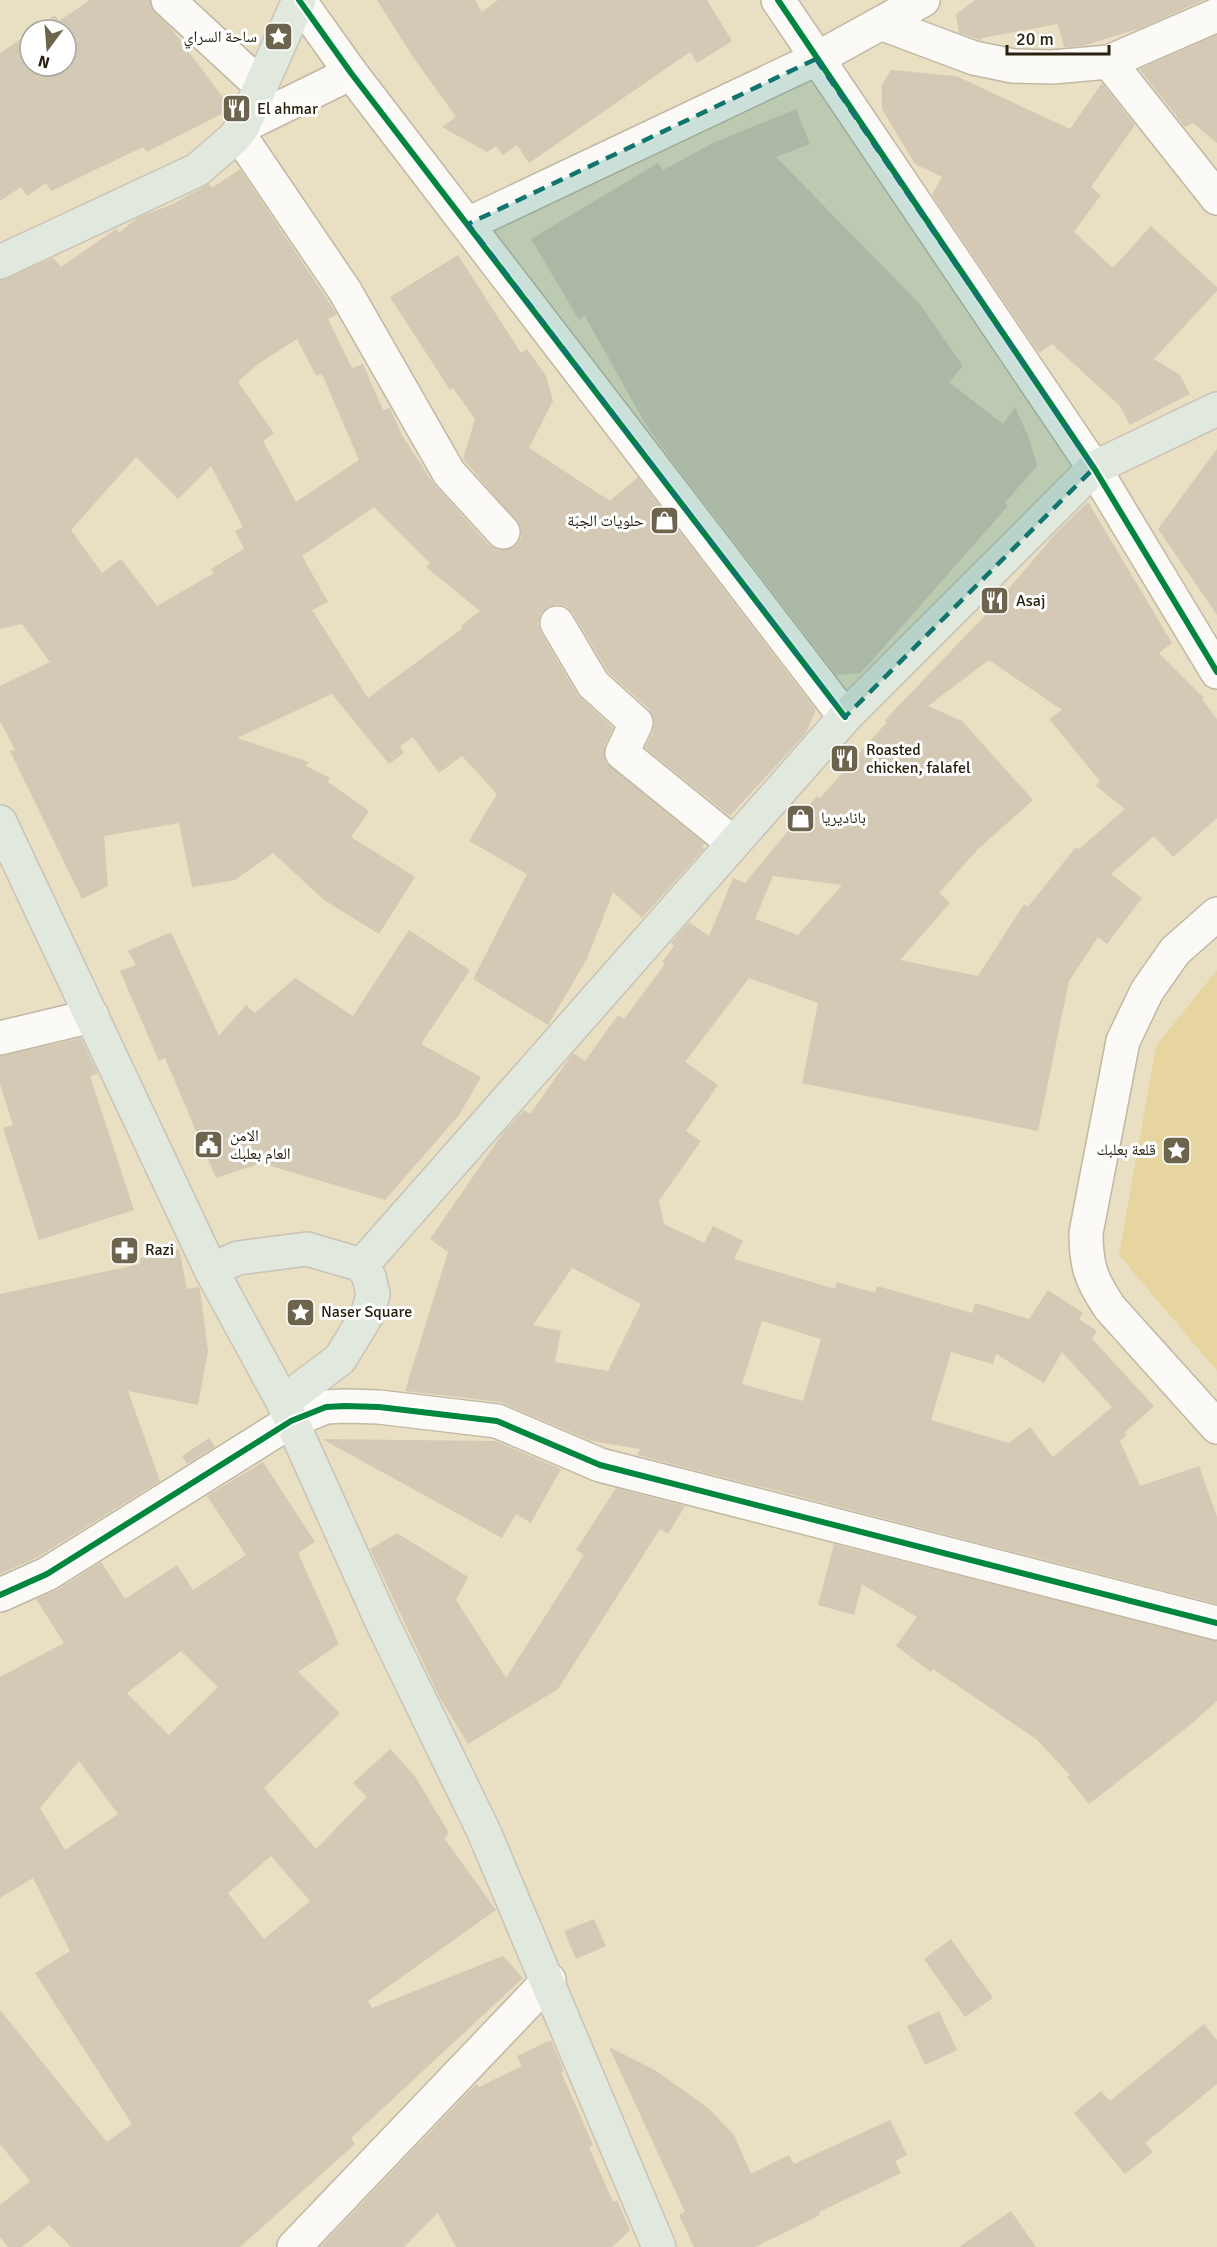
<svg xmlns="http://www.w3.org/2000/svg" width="1217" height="2247" font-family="Signika,'Noto Naskh Arabic',sans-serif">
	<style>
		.green { fill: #e7d5a0 }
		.building { fill: #d4c9b4; fill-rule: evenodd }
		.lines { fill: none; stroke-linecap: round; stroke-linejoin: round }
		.minor-casing { stroke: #c0b8a3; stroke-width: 36 }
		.major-casing { stroke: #c8c3b5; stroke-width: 36 }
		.minor { stroke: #fcfaf6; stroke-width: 33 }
		.major { stroke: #e1e9df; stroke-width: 33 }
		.cycleway-casing { stroke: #fff; stroke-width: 10 }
		.cycleway { stroke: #00873e; stroke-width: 6 }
		.marked { fill: #0f766e; fill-opacity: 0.2; stroke: #0f766e; stroke-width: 4.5; stroke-dasharray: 12 8; stroke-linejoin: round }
		.labels { text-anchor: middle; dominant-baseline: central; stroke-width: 6; stroke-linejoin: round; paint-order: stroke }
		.poi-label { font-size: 16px; fill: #28210e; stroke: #fff; text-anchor: start }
	</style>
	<rect width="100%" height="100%" fill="#e9dfc3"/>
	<path class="green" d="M1217 970V1371L1119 1255 1156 1046Z"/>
	<g class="building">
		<path d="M90 0H150L155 13 170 27 231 108 229 110 147 152 143 147 51 191 46 183 27 196 21 187 0 201V53L30 33V66H66V30H34L55 15 59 21Z"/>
		<path d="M377 0H475L482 12 498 0H707L732 41 697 63 690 52 529 163 517 145 503 155 496 146 487 152 442 127 456 117 411 54Z"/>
		<path d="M975 0H1204L1141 28 1082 46 1064 47 1058 24 982 38 981 40 959 33 956 14Z"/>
		<path d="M1217 35V143L1193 123 1185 127 1139 69Z"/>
		<path d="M891 70 956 76 1070 129 1102 83 1135 125 1091 187 1101 195 1074 232 1113 268 1151 226 1217 287V291L1154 359 1180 375 1190 394 1130 425 1120 406 1052 344 1039 353 932 195 942 177 915 164 882 109V85Z"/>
		<path d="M796 109 810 144 776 157 919 303 963 366 949 382 1003 424 1015 407 1029 438 1037 466 1005 503 1008 506 861 673 836 675 666 453 643 420 585 316 579 320 531 239 658 163 663 170 713 143Z"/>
		<path d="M240 169 337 314 328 319 352 368 363 364 383 410 390 408 402 435 433 483 489 545 498 550H506L515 546 521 538V527L463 459 475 419 453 388 450 390 390 297 458 255 521 353 527 349 546 376 553 401 529 448 610 501 638 477 816 710 806 733 730 816 645 748 653 731 654 719 649 709 608 672 573 613 566 606 557 604 548 607 541 613 538 623 541 633 577 694 613 728 605 746V762L705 844 702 847 704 849 642 918 613 892 587 959 548 1025 473 979 527 874 469 841 497 794 462 756 439 773 413 737 400 746 404 753 389 764 332 694 237 738 309 762 306 766 330 778 328 782 369 811 351 837 415 877 379 934 324 900 273 853 235 880 192 887 179 823 104 836 108 886 82 899 10 751 15 750 0 721V686L50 662 22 624 0 629V280L53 258 61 267 116 229 119 233 137 218 173 204 209 184 212 188ZM297 339 316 376 322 374 359 460 296 502 263 441 274 433 238 382 258 364ZM136 457 178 499 211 466 243 527 235 531 244 549 211 569 214 573 157 606 121 559 102 573 71 530ZM374 507 430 563 426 567 480 611 461 626 463 628 368 698 312 610 328 602 302 556Z"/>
		<path d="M1217 449V615L1158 529Z"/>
		<path d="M1088 502 1172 643 1159 653 1204 698 1202 699 1217 719V818L1173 857 1154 836 1111 874 1142 898 1107 944 1098 937 1069 981 1038 1131 802 1083 818 1003 749 978 685 1062 718 1085 686 1131 701 1141 659 1201 664 1224 704 1243 713 1226 743 1241 734 1259 835 1289 837 1282 875 1293 877 1286 972 1313 975 1303 1029 1319 1048 1290 1083 1313 1079 1319 1097 1331 1092 1339 1154 1406 1124 1433 1127 1435 1120 1441 1140 1486 1199 1466 1217 1517V1604L637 1455 640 1449 592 1441 500 1402 405 1391 448 1252 430 1239 503 1133 524 1110 530 1114 573 1053 585 1061 618 1015 624 1019 665 964 662 962 674 946 671 943 689 922 709 936 733 878 745 883 817 796 820 798 887 722 885 720 995 605 1056 533ZM989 660 1062 710 1049 719 1100 781 1096 786 1125 809 1079 849 1076 847 1028 907 1024 904 978 976 900 960 950 903 939 893 977 850 1033 800 962 721 928 706ZM773 876 842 885 798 935 755 919ZM572 1268 641 1304 608 1371 555 1362 561 1331 533 1325ZM762 1321 821 1339 803 1401 742 1384ZM951 1352 993 1364 996 1354 1044 1383 1062 1352 1112 1407 1053 1457 1030 1427 1009 1443 931 1420Z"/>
		<path d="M409 930 470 970 421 1044 481 1077 459 1115 385 1200 261 1163 216 1178 165 1058 159 1061 120 971 136 965 128 951 171 932 219 1036 246 1005 255 1013 295 978 353 1016Z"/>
		<path d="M81 1038 98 1074 90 1076 134 1210 39 1240 3 1128 13 1125 0 1084V1056Z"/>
		<path d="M179 1249 187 1289 199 1287 200 1290 208 1351 198 1405 128 1391 160 1481 38 1557 0 1574V1294L140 1264V1258Z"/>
		<path d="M209 1438 215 1447 187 1464 182 1456Z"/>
		<path d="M322 1439 495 1441 561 1469 531 1523 516 1514 502 1538Z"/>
		<path d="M263 1462 315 1542 298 1553 339 1644 298 1672 340 1713 264 1788 316 1849 367 1797 353 1783 390 1749 414 1775 449 1833 444 1838 496 1910 368 2001 372 2008 503 1956 523 1978 351 2138 355 2144 240 2247H71L49 2225 22 2247H8L0 2237V2205L30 2181 0 2144V2010L107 2142 132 2124 35 1973 70 1951 33 1878 0 1898V1677L64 1643 36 1599 57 1590 101 1562 125 1599 177 1565 193 1590 246 1555 207 1496ZM181 1651 218 1687 169 1735 127 1693ZM79 1761 118 1814 65 1850 40 1808ZM271 1856 310 1901 264 1939 228 1893Z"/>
		<path d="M616 1488 685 1506 668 1534 660 1529 558 1689 468 1744 440 1698 370 1549 397 1533 468 1577 456 1600 506 1678 584 1555 576 1550Z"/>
		<path d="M834 1544 1217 1641V1701L1189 1726 1089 1804 1067 1777 1070 1775 1036 1739 933 1669 931 1672 896 1646 917 1617 862 1584 854 1615 818 1605Z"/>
		<path d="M594 1919 606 1946 576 1959 564 1931Z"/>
		<path d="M951 1939 993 1998 965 2017 924 1959Z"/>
		<path d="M939 2011 957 2050 925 2065 907 2026Z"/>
		<path d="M1204 2024 1217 2040V2084L1145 2143 1153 2152 1125 2174 1074 2113 1101 2091 1110 2101Z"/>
		<path d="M551 2040 564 2071 561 2072 593 2145 589 2147 613 2202 617 2200 630 2230 612 2247H456L438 2213 404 2247H320L476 2084 479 2087 522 2066 517 2056Z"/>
		<path d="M609 2047 655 2070 708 2108 734 2135 751 2174 789 2155 794 2164 890 2120 907 2155 895 2161 901 2173 819 2212 820 2215 755 2247H694L679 2215 685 2212Z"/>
		<path d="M1011 2211 1036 2247H959Z"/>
	</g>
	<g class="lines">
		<defs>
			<g id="minor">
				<path d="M168 0 261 86"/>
				<path d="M299 0 351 73 845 717"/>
				<path d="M778 0 1094 468 1217 672"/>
				<path d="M883 24 974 58 1013 66 1052 67 1109 62 1217 15"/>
				<path d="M1109 62 1217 198"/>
				<path d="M243 126 351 73"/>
				<path d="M238 133 345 291 449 473 503 532"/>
				<path d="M468 224 816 59 923 0"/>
				<path d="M557 623 593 684 636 723 622 753 733 843"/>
				<path d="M1217 914 1175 951 1147 991 1123 1041 1086 1233C1086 1266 1091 1280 1110 1308L1217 1427"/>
				<path d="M0 1038 92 1016"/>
				<path d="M0 1595 47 1574 291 1421 326 1407 345 1406 379 1407 497 1421 600 1465 1217 1623"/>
				<path d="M294 2247 549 1980"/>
			</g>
			<g id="major">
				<path d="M0 262 197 170 234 138 243 126 299 0"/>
				<path d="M0 822 211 1270 283 1402 382 1622 484 1832 659 2247"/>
				<path d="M362 1265 845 717 1094 468 1217 409"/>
				<path d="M211 1270 238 1258 307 1249 362 1265 369 1277 373 1294 368 1313 340 1359 283 1402"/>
			</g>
		</defs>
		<use href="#minor" class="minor-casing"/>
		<use href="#major" class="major-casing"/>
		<use href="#minor" class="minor"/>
		<use href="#major" class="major"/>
		<defs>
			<g id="cycleway">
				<path d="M299 0 351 73 845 717"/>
				<path d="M778 0 1094 468 1217 672"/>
				<path d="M0 1595 47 1574 291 1421 326 1407 345 1406 379 1407 497 1421 600 1465 1217 1623"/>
			</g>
		</defs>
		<use href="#cycleway" class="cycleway-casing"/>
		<use href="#cycleway" class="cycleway"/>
	</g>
	<path class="marked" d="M816 59 1094 468 845 717 468 224Z"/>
	<defs>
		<symbol id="sight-square" viewBox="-11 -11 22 22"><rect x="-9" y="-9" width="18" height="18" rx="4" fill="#6c644d" stroke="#fff"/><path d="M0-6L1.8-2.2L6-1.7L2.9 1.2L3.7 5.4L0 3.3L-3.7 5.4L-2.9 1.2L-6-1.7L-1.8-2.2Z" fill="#fff"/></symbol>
		<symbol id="restaurant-square" viewBox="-11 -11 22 22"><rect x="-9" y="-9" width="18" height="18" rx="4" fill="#6c644d" stroke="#fff"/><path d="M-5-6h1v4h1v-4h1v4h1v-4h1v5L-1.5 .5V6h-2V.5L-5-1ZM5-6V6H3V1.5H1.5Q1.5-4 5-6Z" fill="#fff"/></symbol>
		<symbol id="shop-square" viewBox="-11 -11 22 22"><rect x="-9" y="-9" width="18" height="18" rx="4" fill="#6c644d" stroke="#fff"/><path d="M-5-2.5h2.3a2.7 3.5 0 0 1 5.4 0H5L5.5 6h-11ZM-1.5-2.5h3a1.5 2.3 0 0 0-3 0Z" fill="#fff"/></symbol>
		<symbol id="civic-square" viewBox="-11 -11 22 22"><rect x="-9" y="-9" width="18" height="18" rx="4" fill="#6c644d" stroke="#fff"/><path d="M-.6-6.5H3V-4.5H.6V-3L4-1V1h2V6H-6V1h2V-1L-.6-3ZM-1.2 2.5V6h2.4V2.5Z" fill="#fff"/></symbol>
		<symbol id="pharmacy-square" viewBox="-11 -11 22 22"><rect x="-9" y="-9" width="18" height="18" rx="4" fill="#6c644d" stroke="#fff"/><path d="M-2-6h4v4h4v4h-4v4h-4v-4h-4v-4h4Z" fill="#fff"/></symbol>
	</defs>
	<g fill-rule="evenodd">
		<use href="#sight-square" x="262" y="20" width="33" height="33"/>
		<use href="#restaurant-square" x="220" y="92" width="33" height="33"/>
		<use href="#shop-square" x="648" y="504" width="33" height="33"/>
		<use href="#restaurant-square" x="978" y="584" width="33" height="33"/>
		<use href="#restaurant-square" x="828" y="742" width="33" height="33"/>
		<use href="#shop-square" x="784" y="802" width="33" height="33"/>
		<use href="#civic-square" x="192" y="1128" width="33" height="33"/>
		<use href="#sight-square" x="1160" y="1134" width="33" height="33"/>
		<use href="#pharmacy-square" x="108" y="1234" width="33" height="33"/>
		<use href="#sight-square" x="284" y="1296" width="33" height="33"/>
	</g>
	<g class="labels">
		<g class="poi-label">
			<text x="257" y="37" text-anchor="end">ساحة السراي</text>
			<text x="257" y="109">El ahmar</text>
			<text x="644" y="521" text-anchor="end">حلويات الجبّة</text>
			<text x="1016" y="601">Asaj</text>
			<text x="866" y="750">Roasted<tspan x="866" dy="18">chicken, falafel</tspan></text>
			<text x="821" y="818">باناديريا</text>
			<text x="230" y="1136">الامن<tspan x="230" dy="18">العام بعلبك</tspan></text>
			<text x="1156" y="1150" text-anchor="end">قلعة بعلبك</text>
			<text x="145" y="1250">Razi</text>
			<text x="321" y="1312">Naser Square</text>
		</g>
	</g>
	<g transform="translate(48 48) rotate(196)"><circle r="28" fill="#ffffff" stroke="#a9a69f" stroke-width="1.5"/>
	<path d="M0-4.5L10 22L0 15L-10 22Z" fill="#6c644d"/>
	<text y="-9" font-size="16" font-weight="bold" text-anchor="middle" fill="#28210e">N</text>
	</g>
	<path d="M1007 45v9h102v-9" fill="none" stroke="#28210e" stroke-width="3"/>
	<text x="1016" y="45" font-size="18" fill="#28210e" stroke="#ffffff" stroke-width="4.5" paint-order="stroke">20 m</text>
</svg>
